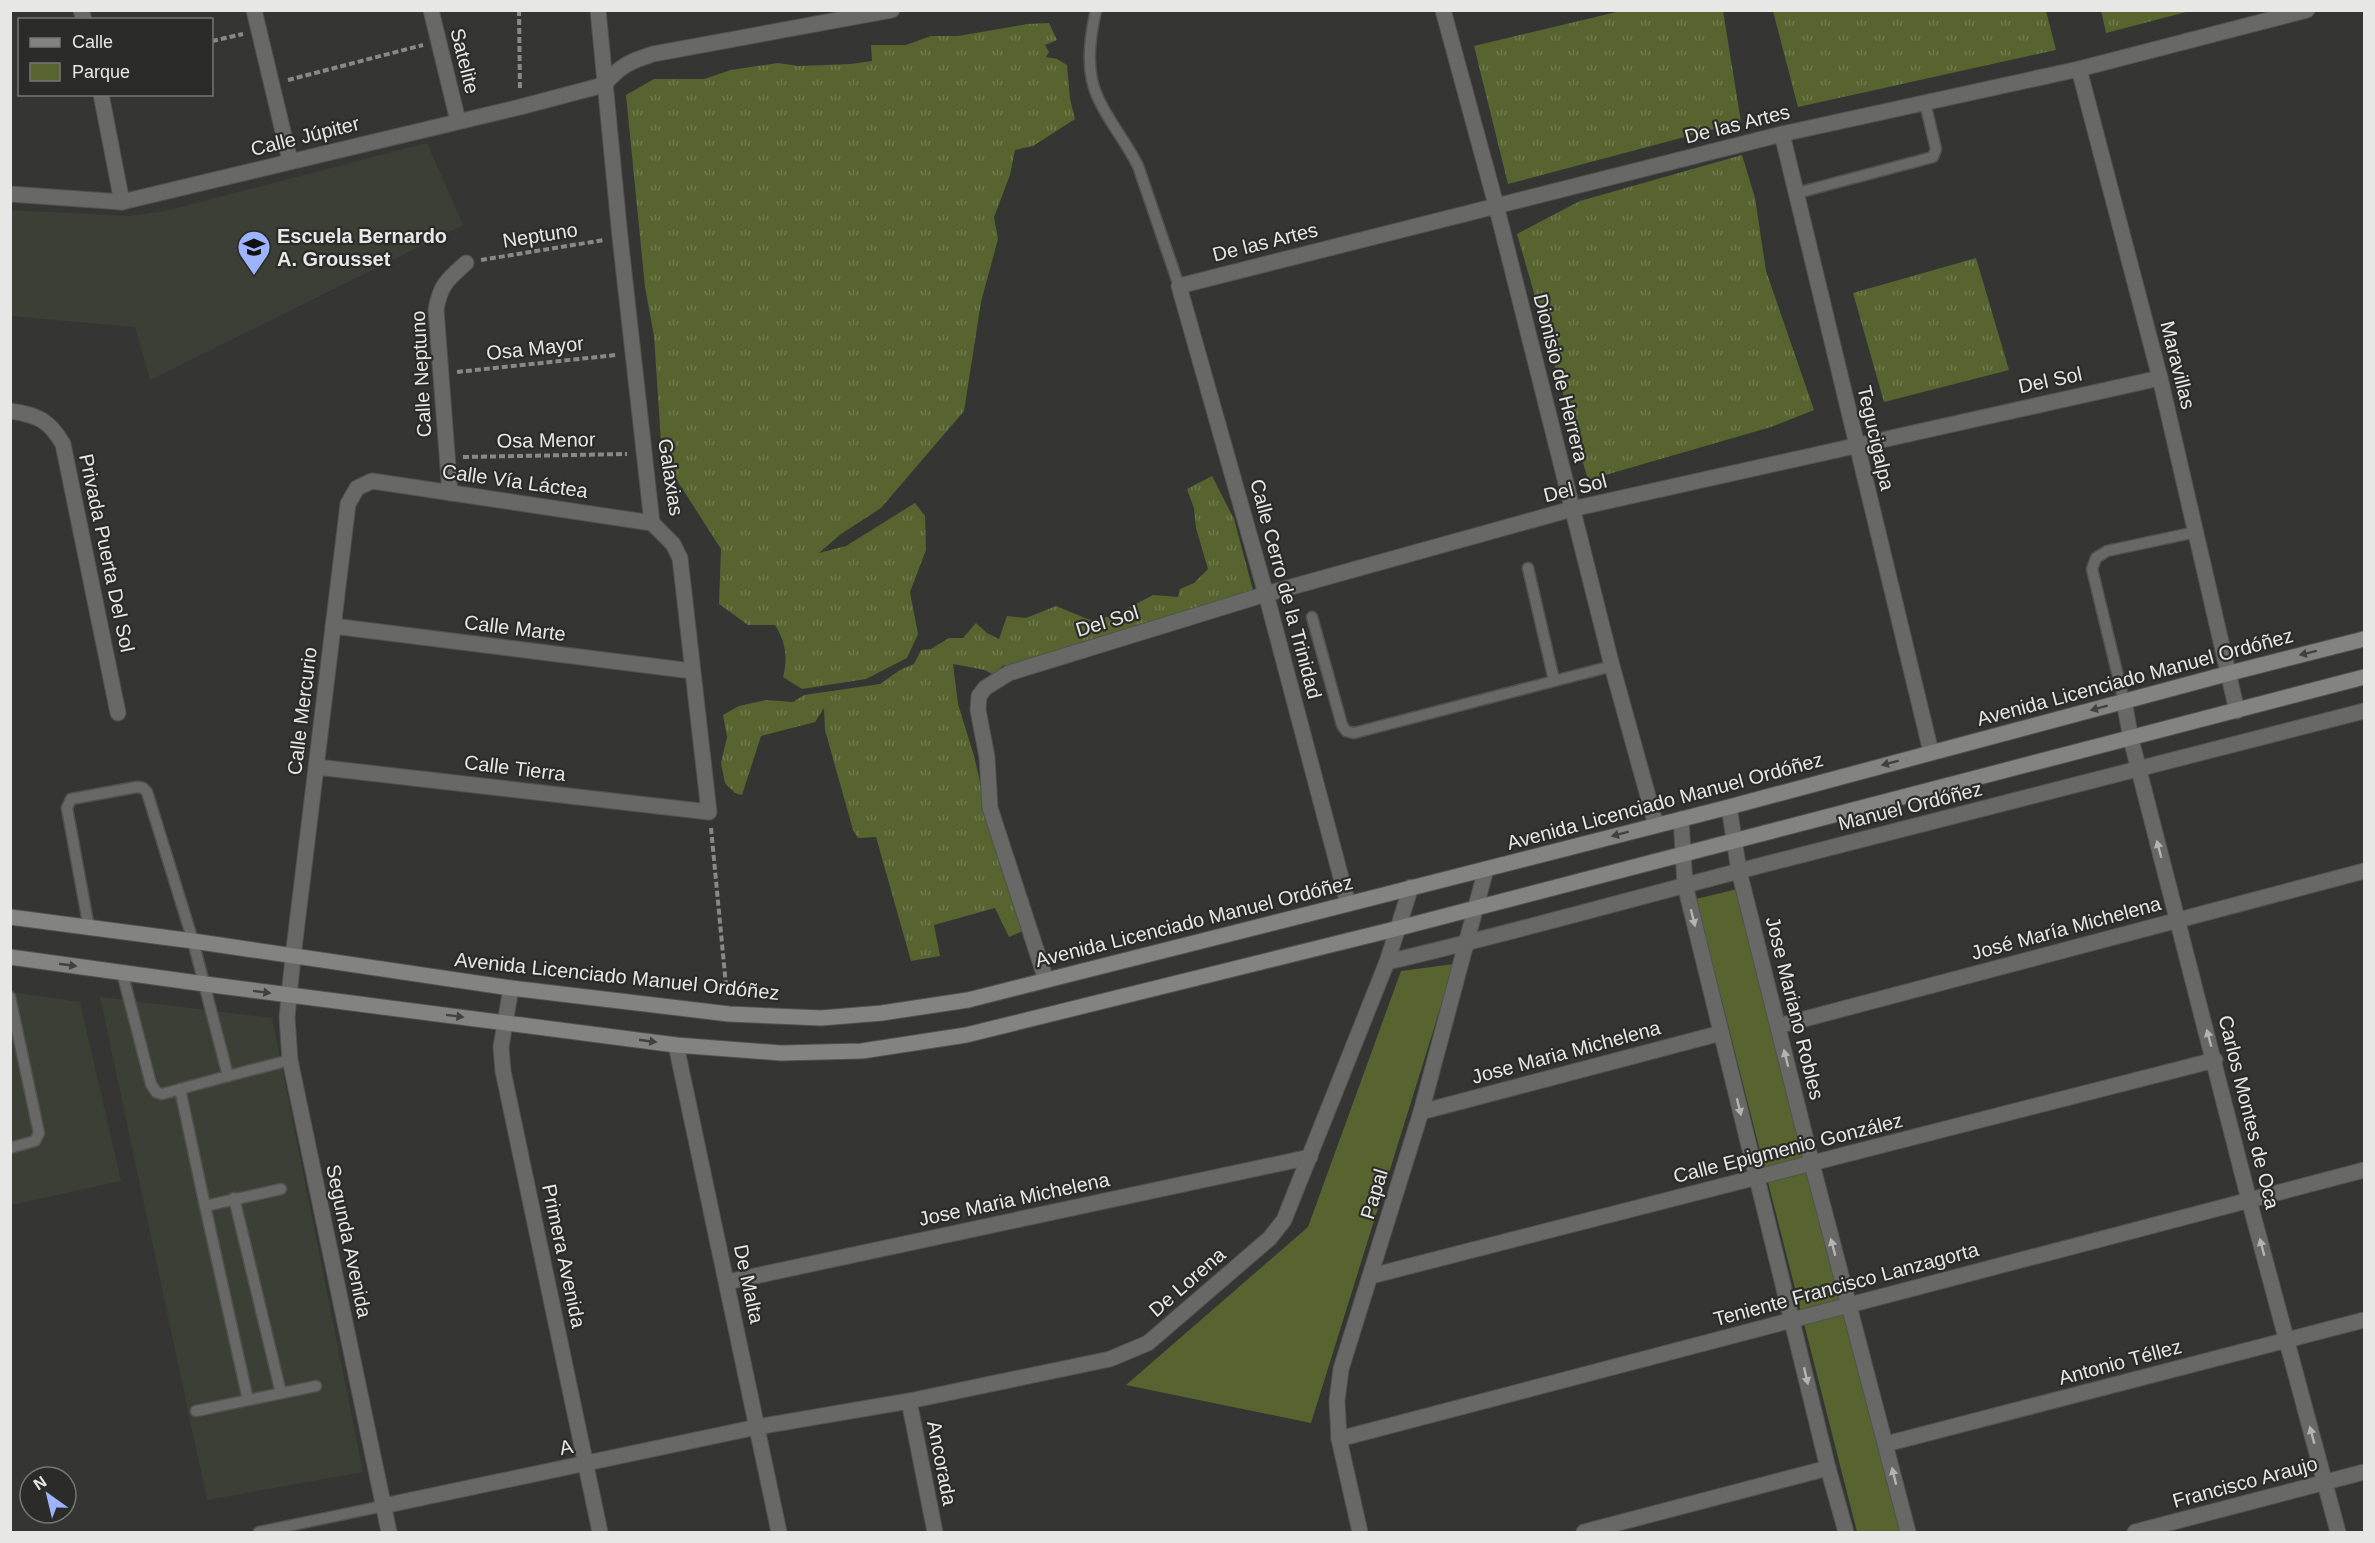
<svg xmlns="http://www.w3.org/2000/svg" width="2375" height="1543" font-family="Helvetica,sans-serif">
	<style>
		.built { fill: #3c3f36 }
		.grass { fill: url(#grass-tufts) }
		.green { fill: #576430 }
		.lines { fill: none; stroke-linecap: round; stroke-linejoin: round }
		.lane-casing { stroke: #51524f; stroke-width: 13 }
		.street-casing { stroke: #51524f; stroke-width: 17 }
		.secondary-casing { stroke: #51524f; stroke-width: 17 }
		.path { stroke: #898987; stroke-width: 4; stroke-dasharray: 6 3; stroke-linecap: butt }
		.lane { stroke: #686867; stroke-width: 10 }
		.street { stroke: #686867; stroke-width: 15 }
		.secondary { stroke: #838482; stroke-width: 15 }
		.oneway { fill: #41423f }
		.oneway2 { fill: #b4b4b3 }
		.labels { text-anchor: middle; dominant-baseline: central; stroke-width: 4.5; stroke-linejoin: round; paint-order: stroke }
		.street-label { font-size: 20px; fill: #e7e7e5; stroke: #2b2c29 }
		.poi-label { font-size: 20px; font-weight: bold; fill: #e7e7e5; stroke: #2b2c29; text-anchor: start }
	</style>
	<defs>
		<pattern id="grass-tufts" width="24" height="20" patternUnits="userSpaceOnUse" patternTransform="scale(1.5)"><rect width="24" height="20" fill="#576430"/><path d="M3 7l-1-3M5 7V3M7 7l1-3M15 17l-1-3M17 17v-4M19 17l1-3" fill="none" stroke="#6f7a4e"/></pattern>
	</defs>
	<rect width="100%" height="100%" fill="#353633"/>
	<g class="built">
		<path d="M427 143 463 225 150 380 135 327 11 316V210L130 216 165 211Z"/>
		<path d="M11 992 80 1002 121 1181 11 1205Z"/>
		<path d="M100 997 272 1018 363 1472 207 1500Z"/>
	</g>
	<g class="grass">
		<path d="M1625 10 1723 11 1741 122 1508 184 1474 46Z"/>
		<path d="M2101 10H2190V11L2106 33Z"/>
		<path d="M1773 11H2046L2056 50 1798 107Z"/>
		<path d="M1049 23 1057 40 1045 45 1049 52 1046 57 1057 59 1067 65 1070 99 1075 119 1033 146 1015 150 1010 175 994 217 998 239 981 302 964 411 881 508 841 534 819 553 846 546 915 503 925 516 926 550 910 592 918 634 907 658 866 679 802 689 783 677C788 657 786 643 775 625H748L719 604 721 549 662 457 654 336 645 287 626 95 654 79H704L731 70 778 63 799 66 851 64 872 61 871 45H906L931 36H958L1028 24Z"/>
		<path d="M1742 155 1755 198 1766 271 1814 410 1771 427 1588 480 1517 234 1580 201Z"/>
		<path d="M1976 258 2009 370 1884 402 1853 293Z"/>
		<path d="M1212 476 1234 519 1254 594 1036 659 1002 666 997 677 985 670 953 664 958 704 974 756 990 825 1023 931 1009 937 995 908 934 925 940 956 911 961 876 837 858 838 853 830 825 730 824 708 815 722 761 736 742 795 735 793 725 783 721 763 727 737 723 715 739 706 766 700 793 702 804 695 880 684 900 670 914 664 921 650 931 649 949 638H963L976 623 987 633 999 639 1007 616 1026 618 1056 606 1090 620 1113 616 1153 595 1178 597 1180 589 1194 583 1208 569 1196 528 1194 508 1187 489Z"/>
	</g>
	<g class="green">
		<path d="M1737 889 1903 1532H1857L1696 899Z"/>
		<path d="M1454 964 1311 1423 1126 1385 1308 1227 1401 971Z"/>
	</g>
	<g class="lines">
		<defs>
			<g id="lane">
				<path d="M1096 10C1091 32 1087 58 1092 80 1098 109 1125 139 1138 166L1179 286"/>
				<path d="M1797 193 1933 157 1936 149 1925 103"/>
				<path d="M1528 568 1554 680"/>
				<path d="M1312 617 1342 725 1346 731 1354 733 1612 666"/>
				<path d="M2124 701 2092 569 2096 558 2107 551 2196 532"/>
				<path d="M89 928 67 808 71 799 137 787 143 788 147 792 193 941 228 1076 162 1094 156 1092 151 1084 122 972"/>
				<path d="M10 997 39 1133 35 1141 10 1148"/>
				<path d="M228 1076 290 1060"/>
				<path d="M180 1089 205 1206"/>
				<path d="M234 1198 281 1393"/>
				<path d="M248 1400 205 1206 281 1189"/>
				<path d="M196 1411 316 1386"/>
				<path d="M259 1532 383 1506"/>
			</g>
			<g id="street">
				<path d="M81 10 84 20"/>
				<path d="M254 10 290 161"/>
				<path d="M431 10 458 121"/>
				<path d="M1443 10 1496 205 1612 666 1656 825"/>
				<path d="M2079 69 2160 378 2237 711"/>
				<path d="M101 94 122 202"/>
				<path d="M1782 134 1931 752"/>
				<path d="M10 194 122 202 520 107 596 87C608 83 611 76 620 69 630 61 641 58 653 54L892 10"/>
				<path d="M10 411C38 415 49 420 63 444L118 713"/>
				<path d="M450 493 436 310C440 285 448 279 466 263"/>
				<path d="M333 626 692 671"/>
				<path d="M2124 701 2131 739 2249 1200 2338 1532"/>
				<path d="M317 767 709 812 680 558 673 544 652 523 620 237 598 10"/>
				<path d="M1729 807 1739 871 1812 1164 1908 1532"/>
				<path d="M1681 819 1685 885 1828 1468 1846 1532"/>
				<path d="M1348 904 1266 594 1179 286 1782 134 2079 69 2307 10"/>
				<path d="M1387 962C1516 932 1642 896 1770 863 1968 812 2167 763 2364 711"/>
				<path d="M1046 980 990 808 987 757 978 710 979 696 985 688 1009 673 1266 594 1572 509 2160 378"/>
				<path d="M511 988 501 1047 503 1071 600 1532"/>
				<path d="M1778 1026 2364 871"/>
				<path d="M676 1045 779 1532"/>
				<path d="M1421 1112 1721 1033"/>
				<path d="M1371 1276 2215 1060"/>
				<path d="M727 1282 1310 1157"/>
				<path d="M909 1401 935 1532"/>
				<path d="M1339 1439 2364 1170"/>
				<path d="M1886 1444 2364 1320"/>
				<path d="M383 1506 757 1427 909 1401 1110 1359 1148 1343 1270 1238 1284 1220 1387 962 1411 887"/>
				<path d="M389 1532 290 1060 287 1017 293 957 348 504 357 488 372 481 652 523"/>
				<path d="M1360 1532 1339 1439 1337 1401 1341 1369 1421 1112 1486 869"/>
				<path d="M1584 1532 1828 1468"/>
				<path d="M2135 1532 2364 1472"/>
			</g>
			<g id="secondary">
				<path d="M10 917 193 941 511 988 729 1014 821 1018 882 1013 968 1000 1348 904 1729 807 2230 673 2364 639"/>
				<path d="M10 957 205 984 676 1045 781 1053 862 1051 966 1035 1399 928 2364 677"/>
			</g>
		</defs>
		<use href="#lane" class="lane-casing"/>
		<use href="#street" class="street-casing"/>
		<use href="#secondary" class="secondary-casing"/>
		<g class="path">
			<path d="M519 10 520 91"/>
			<path d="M212 41 243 34"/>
			<path d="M288 80 423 45"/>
			<path d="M481 260 604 240"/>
			<path d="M457 372 616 355"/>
			<path d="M463 457 627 454"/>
			<path d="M711 828 727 996"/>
		</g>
		<use href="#lane" class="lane"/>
		<use href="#street" class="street"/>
		<use href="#secondary" class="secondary"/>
	</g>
	<defs><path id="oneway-solid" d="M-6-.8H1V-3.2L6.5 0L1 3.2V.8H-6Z" transform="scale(1.5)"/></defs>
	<g class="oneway">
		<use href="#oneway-solid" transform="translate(2308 653) rotate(166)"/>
		<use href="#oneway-solid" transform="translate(2099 708) rotate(165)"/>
		<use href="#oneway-solid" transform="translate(1890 763) rotate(165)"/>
		<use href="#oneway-solid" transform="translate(1620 834) rotate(165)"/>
		<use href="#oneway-solid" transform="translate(68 965) rotate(8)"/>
		<use href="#oneway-solid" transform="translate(262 992) rotate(7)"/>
		<use href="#oneway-solid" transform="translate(455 1016) rotate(7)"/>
		<use href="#oneway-solid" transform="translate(648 1041) rotate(8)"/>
	</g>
	<g class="oneway2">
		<use href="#oneway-solid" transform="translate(2159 849) rotate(-105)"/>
		<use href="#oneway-solid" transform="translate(1693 918) rotate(76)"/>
		<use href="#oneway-solid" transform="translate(2209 1038) rotate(-105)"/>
		<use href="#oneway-solid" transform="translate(1786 1058) rotate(-104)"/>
		<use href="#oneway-solid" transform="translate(1739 1107) rotate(76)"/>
		<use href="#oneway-solid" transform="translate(1833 1247) rotate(-105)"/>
		<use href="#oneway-solid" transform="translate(2262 1247) rotate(-105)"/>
		<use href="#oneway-solid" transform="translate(1806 1376) rotate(77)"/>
		<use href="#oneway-solid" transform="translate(2312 1435) rotate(-105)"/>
		<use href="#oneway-solid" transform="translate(1894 1476) rotate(-104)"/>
	</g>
	<defs>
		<symbol id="school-pin" viewBox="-11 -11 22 30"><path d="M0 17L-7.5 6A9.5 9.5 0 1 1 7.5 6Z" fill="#9db4fd" stroke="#2b2c29"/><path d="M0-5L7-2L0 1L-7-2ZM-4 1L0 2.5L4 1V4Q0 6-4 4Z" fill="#111"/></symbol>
	</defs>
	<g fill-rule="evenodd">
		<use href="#school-pin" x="235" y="228" width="38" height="52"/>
	</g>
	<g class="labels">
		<g class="street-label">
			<text transform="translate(465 61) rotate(76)">Satelite</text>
			<text transform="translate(1737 124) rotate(-14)">De las Artes</text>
			<text transform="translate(305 136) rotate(-14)">Calle Júpiter</text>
			<text transform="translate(540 235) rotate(-9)">Neptuno</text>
			<text transform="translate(1265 242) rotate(-14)">De las Artes</text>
			<text transform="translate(535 348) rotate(-6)">Osa Mayor</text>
			<text transform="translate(2178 365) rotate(76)">Maravillas</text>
			<text transform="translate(421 374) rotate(-93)">Calle Neptuno</text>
			<text transform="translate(1561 378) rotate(76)">Dionisio de Herrera</text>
			<text transform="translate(2050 380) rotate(-12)">Del Sol</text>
			<text transform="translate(1876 438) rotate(77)">Tegucigalpa</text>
			<text transform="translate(546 440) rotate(-1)">Osa Menor</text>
			<text transform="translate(671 477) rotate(81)">Galaxias</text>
			<text transform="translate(515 481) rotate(8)">Calle Vía Láctea</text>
			<text transform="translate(1575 488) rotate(-14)">Del Sol</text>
			<text transform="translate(107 553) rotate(78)">Privada Puerta Del Sol</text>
			<text transform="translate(1286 589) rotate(75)">Calle Cerro de la Trinidad</text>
			<text transform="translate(1107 621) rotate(-17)">Del Sol</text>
			<text transform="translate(515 628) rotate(7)">Calle Marte</text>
			<text transform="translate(2135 677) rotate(-15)">Avenida Licenciado Manuel Ordóñez</text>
			<text transform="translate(302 711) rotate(-83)">Calle Mercurio</text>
			<text transform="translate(515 768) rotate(7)">Calle Tierra</text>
			<text transform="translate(1665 801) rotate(-15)">Avenida Licenciado Manuel Ordóñez</text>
			<text transform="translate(1910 806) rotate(-14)">Manuel Ordóñez</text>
			<text transform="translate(1194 921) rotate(-14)">Avenida Licenciado Manuel Ordóñez</text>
			<text transform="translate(2066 928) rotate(-15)">José María Michelena</text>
			<text transform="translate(617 976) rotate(6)">Avenida Licenciado Manuel Ordóñez</text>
			<text transform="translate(1795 1008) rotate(76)">Jose Mariano Robles</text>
			<text transform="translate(1566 1052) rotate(-15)">Jose Maria Michelena</text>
			<text transform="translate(2249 1112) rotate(76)">Carlos Montes de Oca</text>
			<text transform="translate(1788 1148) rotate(-14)">Calle Epigmenio González</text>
			<text transform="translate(1374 1194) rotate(-73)">Papal</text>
			<text transform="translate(1014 1199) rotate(-12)">Jose Maria Michelena</text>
			<text transform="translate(349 1241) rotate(78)">Segunda Avenida</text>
			<text transform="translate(564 1256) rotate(78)">Primera Avenida</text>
			<text transform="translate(1187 1282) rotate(-41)">De Lorena</text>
			<text transform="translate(749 1284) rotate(78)">De Malta</text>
			<text transform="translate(1846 1284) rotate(-15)">Teniente Francisco Lanzagorta</text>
			<text transform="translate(2120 1362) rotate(-15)">Antonio Téllez</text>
			<text transform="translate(566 1447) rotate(-12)">A</text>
			<text transform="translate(942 1463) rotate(79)">Ancorada</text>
			<text transform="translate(2245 1482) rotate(-15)">Francisco Araujo</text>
		</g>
		<g class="poi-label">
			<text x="277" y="236">Escuela Bernardo<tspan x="277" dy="23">A. Grousset</tspan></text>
		</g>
	</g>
	<rect width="2375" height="1543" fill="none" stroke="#e7e7e5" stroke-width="24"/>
	<rect x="18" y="18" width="195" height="78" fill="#2b2c29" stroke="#767774" stroke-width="1.5"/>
	<rect x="30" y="38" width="30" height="9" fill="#838482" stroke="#767774" stroke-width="1.5"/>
	<text x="72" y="48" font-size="18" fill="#e7e7e5">Calle</text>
	<rect x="30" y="63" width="30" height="18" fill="#576430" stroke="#767774" stroke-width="1.5"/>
	<text x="72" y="78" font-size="18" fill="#e7e7e5">Parque</text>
	<g transform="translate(48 1495) rotate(326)"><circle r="28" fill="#2b2c29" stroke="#767774" stroke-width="1.5"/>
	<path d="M0-4.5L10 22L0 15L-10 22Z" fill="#9db4fd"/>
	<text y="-9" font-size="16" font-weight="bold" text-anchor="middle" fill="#e7e7e5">N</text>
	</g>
</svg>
